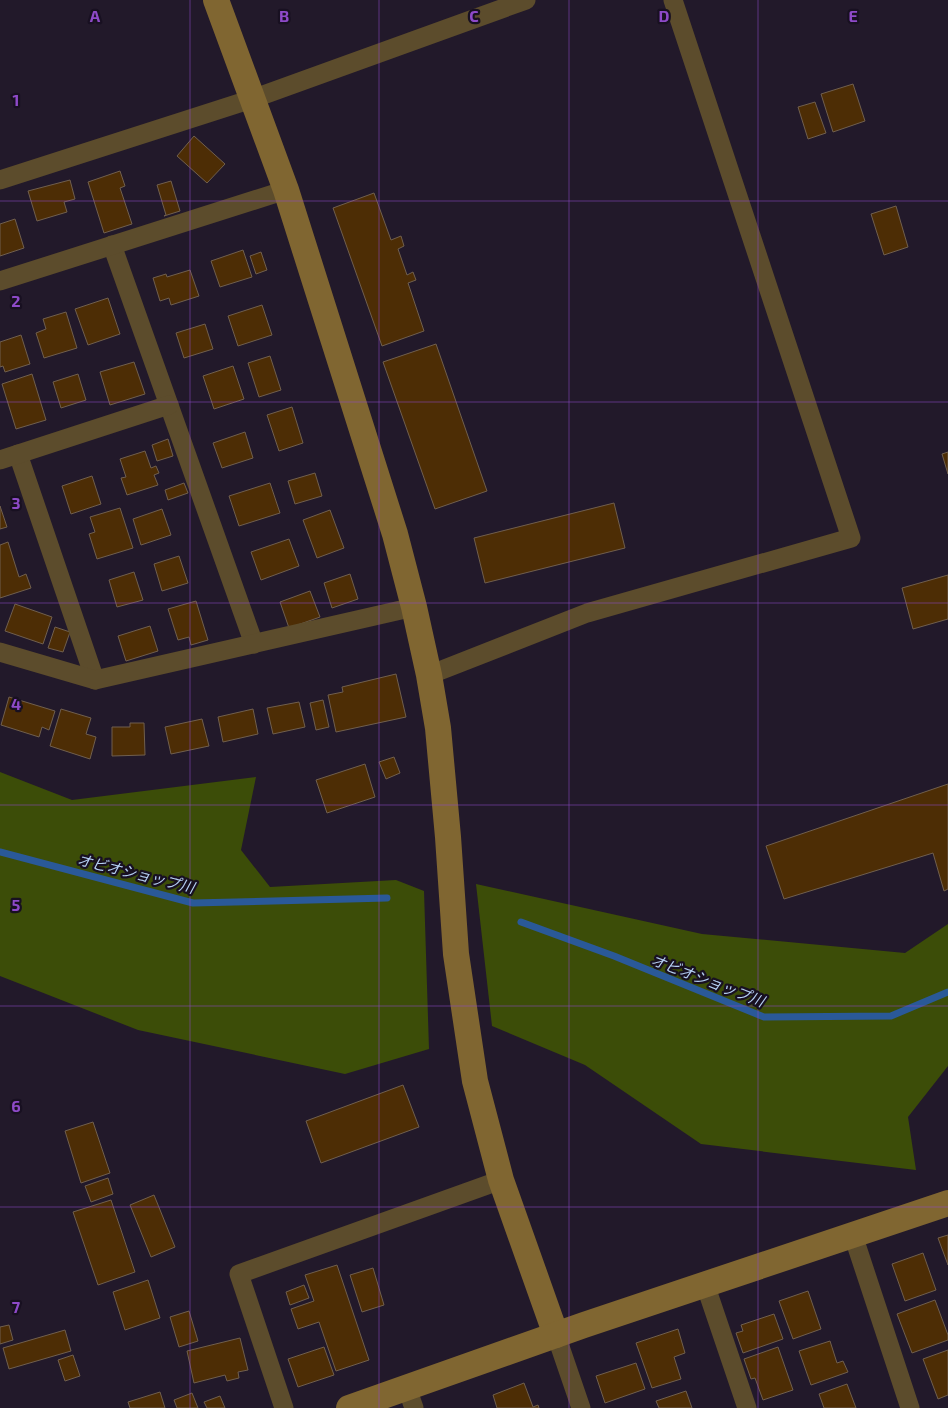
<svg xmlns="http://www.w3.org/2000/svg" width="948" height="1408" font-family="'Exo 2','Noto Sans JP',sans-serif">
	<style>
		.forest { fill: #3c4d08 }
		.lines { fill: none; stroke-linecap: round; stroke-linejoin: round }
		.stream { stroke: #2a5998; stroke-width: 7 }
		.building { fill: #4d2d05; stroke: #705f4e }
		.street { stroke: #5c4c2c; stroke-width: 19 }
		.secondary { stroke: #806631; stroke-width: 26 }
		.grid { fill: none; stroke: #8e4ac8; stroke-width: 1; stroke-opacity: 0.55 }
		.labels { text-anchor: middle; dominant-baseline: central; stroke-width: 4.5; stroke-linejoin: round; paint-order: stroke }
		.water-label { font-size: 15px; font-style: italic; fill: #b4cef2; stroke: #181021 }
		.grid-label { font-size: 16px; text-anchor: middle; font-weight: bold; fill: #8e4ac8; stroke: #181021; stroke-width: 4.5; stroke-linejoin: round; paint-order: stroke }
	</style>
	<rect width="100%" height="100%" fill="#22192a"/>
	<g class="forest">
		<path d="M0 772 72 800 256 777 241 850 270 887 396 880 424 891 429 1049 345 1074 138 1030 0 976Z"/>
		<path d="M476 884 702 934 905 953 948 924V1066L908 1117 916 1170 701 1144 585 1065 492 1026Z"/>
	</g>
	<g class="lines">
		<g class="stream">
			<path d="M0 852 193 903 387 898"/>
			<path d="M521 922 614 956 764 1017 891 1016 948 992"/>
		</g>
	</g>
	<g class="building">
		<path d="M853 84 865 121 833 132 821 94Z"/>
		<path d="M815 102 826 133 808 139 798 107Z"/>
		<path d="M194 136 225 164 207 183 177 156Z"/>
		<path d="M120 171 125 186 120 188 132 224 104 233 88 182Z"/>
		<path d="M70 180 75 199 64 202 67 212 37 221 28 191Z"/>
		<path d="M171 181 180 211 164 216 166 215 157 185Z"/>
		<path d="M374 193 391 240 401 236 404 246 398 249 407 275 413 272 416 280 408 283 424 331 382 346 333 208Z"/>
		<path d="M896 206 908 247 884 255 871 214Z"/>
		<path d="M15 219 24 248 0 256V224Z"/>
		<path d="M243 250 252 277 220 287 211 261Z"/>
		<path d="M261 252 267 270 256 274 250 256Z"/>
		<path d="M190 270 199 296 171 305 169 298 160 301 153 278 166 274 167 277Z"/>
		<path d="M108 298 120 334 88 345 75 309Z"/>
		<path d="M262 305 272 335 238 346 228 316Z"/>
		<path d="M66 312 77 348 44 358 36 333 46 329 43 319Z"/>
		<path d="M205 324 213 349 184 358 176 333Z"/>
		<path d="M21 335 30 364 5 372 3 366 0 367V342Z"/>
		<path d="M436 344 487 491 435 509 383 362Z"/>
		<path d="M270 356 281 390 259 397 248 363Z"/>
		<path d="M134 362 145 394 110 405 100 372Z"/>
		<path d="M233 366 244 399 214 409 203 376Z"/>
		<path d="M32 374 46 420 16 429 2 384Z"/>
		<path d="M78 374 86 400 61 408 53 382Z"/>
		<path d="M292 407 303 443 279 451 267 415Z"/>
		<path d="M245 432 253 458 222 468 213 443Z"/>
		<path d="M168 439 173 456 157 461 152 445Z"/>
		<path d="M145 451 151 468 156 466 159 473 154 475 158 485 127 495 121 478 126 477 120 459Z"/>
		<path d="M948 452V474L942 454Z"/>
		<path d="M315 473 322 496 295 504 288 481Z"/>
		<path d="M92 476 101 504 71 514 62 486Z"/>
		<path d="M184 483 188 493 168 500 165 490Z"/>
		<path d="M270 483 280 513 239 526 229 496Z"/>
		<path d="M614 503 625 548 485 583 474 538Z"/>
		<path d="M0 506 7 527 0 529Z"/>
		<path d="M120 508 133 548 97 559 89 534 95 532 90 517Z"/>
		<path d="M162 509 171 535 141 545 133 519Z"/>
		<path d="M330 510 344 548 317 558 303 520Z"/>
		<path d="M289 539 299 566 261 580 251 552Z"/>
		<path d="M8 542 19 577 26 574 31 588 0 598V545Z"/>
		<path d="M179 556 188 583 162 591 154 564Z"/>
		<path d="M134 572 143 600 117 607 109 580Z"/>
		<path d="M350 574 358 599 332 608 324 583Z"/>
		<path d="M948 575V619L913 629 902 588Z"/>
		<path d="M310 591 320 617 289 628 280 602Z"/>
		<path d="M196 601 208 640 191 645 189 637 178 640 168 609Z"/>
		<path d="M15 604 52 617 43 644 5 631Z"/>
		<path d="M150 626 158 651 126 661 118 636Z"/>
		<path d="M55 627 70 632 63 652 48 648Z"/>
		<path d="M396 674 406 717 336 732 328 695 343 692 342 687Z"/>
		<path d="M9 697 55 711 49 730 42 727 39 737 1 725Z"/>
		<path d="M323 700 329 727 316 730 310 703Z"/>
		<path d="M299 702 305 727 273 734 267 708Z"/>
		<path d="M61 709 91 718 86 734 96 737 90 759 50 746Z"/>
		<path d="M253 709 258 734 223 742 218 717Z"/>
		<path d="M202 719 209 746 171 754 165 727Z"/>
		<path d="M130 723H144L145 755 112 756V727H130Z"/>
		<path d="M394 757 400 773 386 779 379 762Z"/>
		<path d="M365 764 375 797 327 813 316 780Z"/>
		<path d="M948 784V889L944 891 933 853 784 899 766 846Z"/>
		<path d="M403 1085 419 1127 321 1163 306 1121Z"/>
		<path d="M93 1122 110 1173 81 1183 65 1131Z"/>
		<path d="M108 1178 113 1194 91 1202 85 1186Z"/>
		<path d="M154 1195 175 1247 151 1257 130 1205Z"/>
		<path d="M111 1200 135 1272 98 1285 73 1212Z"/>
		<path d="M948 1235V1265L938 1238Z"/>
		<path d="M923 1253 936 1290 905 1301 892 1264Z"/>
		<path d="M337 1265 369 1360 336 1371 319 1322 298 1329 291 1309 314 1301 305 1275Z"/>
		<path d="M373 1268 384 1305 362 1312 350 1275Z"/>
		<path d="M148 1280 160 1318 125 1330 113 1292Z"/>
		<path d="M304 1285 309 1298 290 1305 286 1292Z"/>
		<path d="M808 1291 821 1329 793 1339 779 1301Z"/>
		<path d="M935 1300 948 1335V1340L912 1353 897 1314Z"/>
		<path d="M189 1311 198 1341 179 1347 170 1317Z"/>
		<path d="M774 1314 783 1339 743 1353 736 1333 743 1331 741 1325Z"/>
		<path d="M9 1325 13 1340 0 1344V1327Z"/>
		<path d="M678 1329 685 1353 674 1357 681 1379 652 1388 636 1343Z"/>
		<path d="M65 1330 71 1351 9 1369 3 1348Z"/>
		<path d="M240 1338 248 1370 238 1372 239 1378 227 1381 225 1375 194 1383 187 1351Z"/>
		<path d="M830 1341 837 1363 843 1361 848 1372 811 1385 799 1351Z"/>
		<path d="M324 1347 334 1375 298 1387 288 1359Z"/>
		<path d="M778 1347 793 1390 763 1400 755 1378 751 1379 744 1359Z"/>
		<path d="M948 1350V1395L938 1399 923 1359Z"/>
		<path d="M73 1355 80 1376 65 1381 58 1360Z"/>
		<path d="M636 1363 645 1389 605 1403 596 1376Z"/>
		<path d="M524 1383 533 1407 538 1405 539 1408H497L493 1395Z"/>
		<path d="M847 1384 856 1408H824L819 1394Z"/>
		<path d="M686 1391 692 1408H659L656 1401Z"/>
		<path d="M160 1392 165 1408H130L128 1402Z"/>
		<path d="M192 1393 198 1408H177L174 1400Z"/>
		<path d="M220 1396 225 1408H207L204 1402Z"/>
	</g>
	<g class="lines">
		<g class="street">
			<path d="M0 180 252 99 526 0"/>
			<path d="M112 245 254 644"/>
			<path d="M0 281 286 190"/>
			<path d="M18 454 95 680"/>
			<path d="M0 460 169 405"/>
			<path d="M0 652 95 680 414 607"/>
			<path d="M429 675 587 613 851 538 673 0"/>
			<path d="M853 1235 910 1408"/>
			<path d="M705 1284 747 1408"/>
			<path d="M556 1335 581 1408"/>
			<path d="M407 1388 414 1408"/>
			<path d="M284 1408 239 1274 501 1180"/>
		</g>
		<g class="secondary">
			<path d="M216 0 286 190 395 534 414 607 429 675 438 728 448 837 456 954 475 1081 501 1180 556 1335"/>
			<path d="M349 1408 584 1325 948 1203"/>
		</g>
	</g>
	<path class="grid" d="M190 0V1408M379 0V1408M569 0V1408M758 0V1408M0 201H948M0 402H948M0 603H948M0 805H948M0 1006H948M0 1207H948"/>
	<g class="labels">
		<g class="water-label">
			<text transform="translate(136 873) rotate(14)">オビオショップ川</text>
			<text transform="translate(708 980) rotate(21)">オビオショップ川</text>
		</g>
	</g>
	<g class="grid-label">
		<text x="95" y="22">A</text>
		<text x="284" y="22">B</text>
		<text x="474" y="22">C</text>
		<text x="664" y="22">D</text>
		<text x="853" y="22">E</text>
		<text x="16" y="106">1</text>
		<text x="16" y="307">2</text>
		<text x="16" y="509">3</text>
		<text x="16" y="710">4</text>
		<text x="16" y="911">5</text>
		<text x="16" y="1112">6</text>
		<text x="16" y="1313">7</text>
	</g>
</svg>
